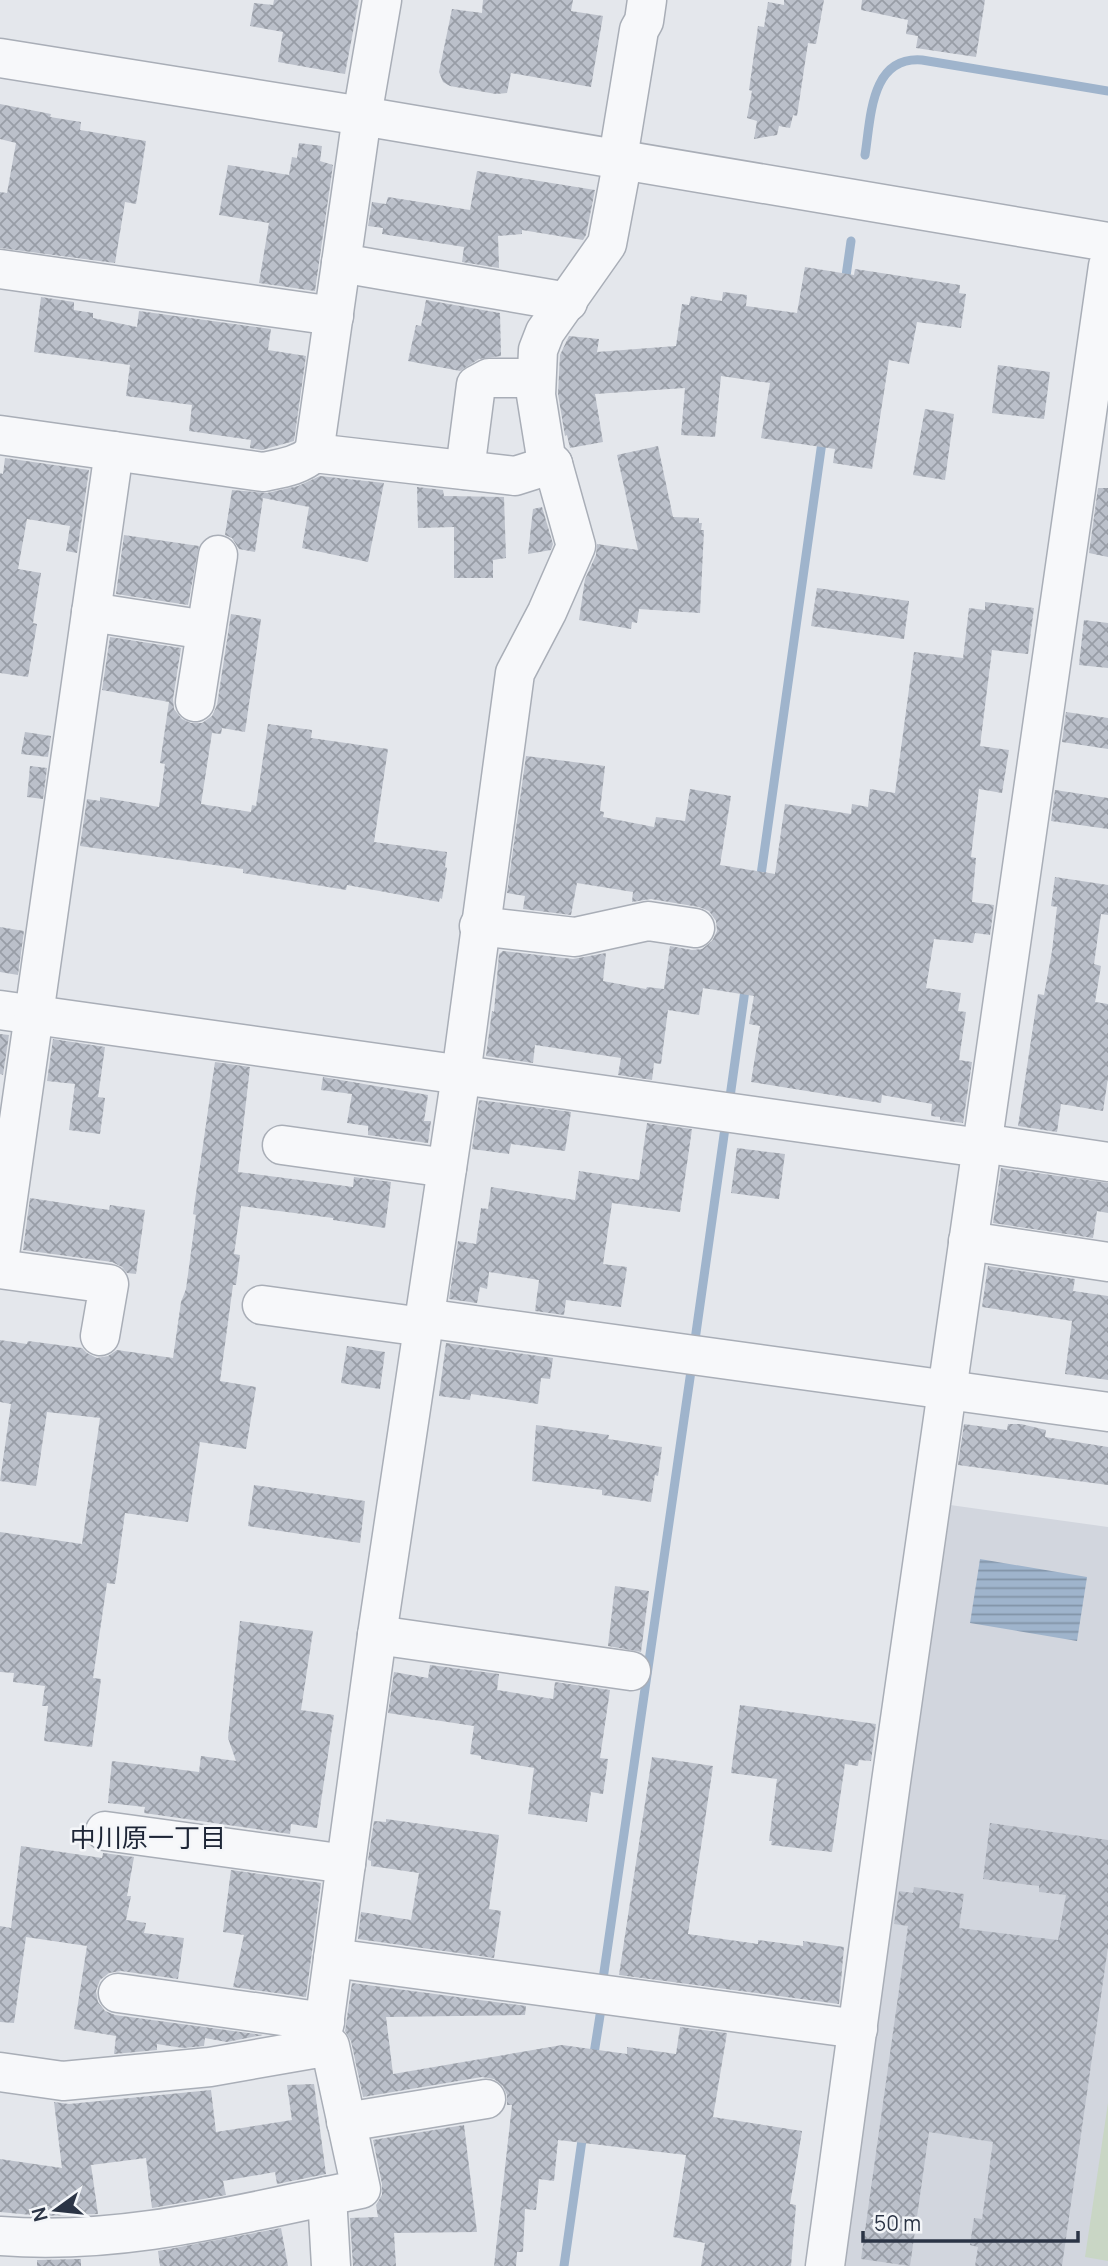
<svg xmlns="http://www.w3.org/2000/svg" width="1108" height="2266" font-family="Manrope,'Noto Sans JP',sans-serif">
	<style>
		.built { fill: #d2d6de }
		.green { fill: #c9d6c5 }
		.water { fill: url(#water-rules) }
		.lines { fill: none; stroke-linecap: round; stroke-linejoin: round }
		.stream { stroke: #9fb4cc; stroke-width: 9 }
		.building { fill: url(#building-cross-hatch) }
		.minor-casing { stroke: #a9aeb7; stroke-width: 41 }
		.minor { stroke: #f7f8fa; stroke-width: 38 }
		.labels { text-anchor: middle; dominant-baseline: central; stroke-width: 5; stroke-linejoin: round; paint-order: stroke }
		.neighbourhood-label { font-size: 26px; fill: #1d2536; stroke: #f4f6f9 }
	</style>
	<defs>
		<pattern id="water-rules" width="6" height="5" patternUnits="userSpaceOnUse" patternTransform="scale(1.75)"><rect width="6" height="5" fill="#9fb4cc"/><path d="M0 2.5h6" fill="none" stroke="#8293a7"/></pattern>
		<pattern id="building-cross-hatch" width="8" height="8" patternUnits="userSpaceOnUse" patternTransform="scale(1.75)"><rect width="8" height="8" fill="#bbc0ca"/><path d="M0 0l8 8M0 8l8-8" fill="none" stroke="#989da6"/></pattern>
	</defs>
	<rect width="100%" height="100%" fill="#e4e7ec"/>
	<path class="built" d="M943 1504 1108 1527V2266H837Z"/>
	<path class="green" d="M1108 2103V2261L1085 2257Z"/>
	<path class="water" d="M980 1559 1087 1577 1077 1641 970 1623Z"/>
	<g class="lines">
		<g class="stream">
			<path d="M865 155C871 118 870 56 922 60L1108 91"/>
			<path d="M845 283 851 241"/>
			<path d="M760 882 823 435"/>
			<path d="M729 1104 746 983"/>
			<path d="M694 1347 726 1121"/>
			<path d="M603 1979 692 1364"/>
			<path d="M593 2060 601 2009"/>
			<path d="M564 2266 583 2133"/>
		</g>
	</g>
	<g class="building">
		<path d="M274 0H359L345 74 278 62 283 32 250 26 254 3 273 5Z"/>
		<path d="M483 0H573L571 11 603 16 591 87 511 73 507 93 496 94 450 86 443 82 439 72 452 9 482 13Z"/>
		<path d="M784 0H824L816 44 808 43 797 116 793 115 790 128 779 126 777 135 754 139 757 121 747 118 752 91 749 90 758 26 764 27 768 2 784 5Z"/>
		<path d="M862 0H985L976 57 916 48 918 36 906 34 908 20 861 10Z"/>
		<path d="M0 104 51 114 50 117 81 122 80 130 146 141 136 204 125 202 115 263 0 248V192L7 193 16 143 0 139Z"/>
		<path d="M299 143 322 146 320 161 333 165 315 291 259 283 269 223 219 215 228 165 289 175 292 157 297 158Z"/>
		<path d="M477 171 595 190 586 235 583 240 522 230V234L498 236 499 268 462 262 464 247 382 234 383 228 368 226 372 202 386 204 388 197 470 210Z"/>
		<path d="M805 267 854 275 855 269 960 285 959 293 966 294 961 328 917 322 909 364 889 360 872 469 833 463 835 449 761 438 770 383 721 376 715 437 681 435 685 388 595 394 603 442 570 448 567 435 565 436 558 394 560 355 569 336 599 339 597 352 676 346 682 304 689 305 691 296 722 301 723 292 747 295 746 306 797 313Z"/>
		<path d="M41 297 74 302V310L93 313V318L137 327 139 311 271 329 268 350 306 356 294 441 262 450 250 448 251 440 189 431 192 405 126 396 130 365 34 352Z"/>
		<path d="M426 300 500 313 501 356 479 359 460 371 408 361 416 325 421 326Z"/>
		<path d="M998 365 1050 372 1044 419 992 413Z"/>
		<path d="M925 409 954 414 945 480 913 475Z"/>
		<path d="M658 446 673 517 699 518V523H702L701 530H704L700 613 639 609 637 623 632 622 631 629 579 620 585 579 596 555 597 544 638 550 617 455Z"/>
		<path d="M5 458 89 470 77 553 66 551 70 526 27 519 18 569 41 573 33 623 37 624 28 677 0 673V473L3 474Z"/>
		<path d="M320 476 384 483 368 562 302 548 309 507 263 498 255 552 239 549 232 538 225 535 232 490 267 493 298 486Z"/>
		<path d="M417 487 443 490 444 496 504 497 506 558 493 560V578H454V527L418 528Z"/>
		<path d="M1098 488H1108V557L1089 553Z"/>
		<path d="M542 507 553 544 551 550 528 554 533 509Z"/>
		<path d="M124 535 199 546 188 605 116 594Z"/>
		<path d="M817 588 909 601 904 639 811 626Z"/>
		<path d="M985 602 1034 608 1028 654 992 650 980 746 1009 750 1002 793 979 789 971 857 976 858 972 902 994 905 990 935 975 933 973 943 934 939 926 988 961 993 958 1011 966 1012 959 1060 972 1062 963 1123 940 1120V1117L931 1116 932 1104 882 1095 881 1103 751 1082 760 1026 749 1024 754 996 703 988 699 1015 668 1010 661 1064 654 1063 652 1080 618 1075 621 1058 535 1045 533 1063 486 1056 492 1011 494 1012 499 954 503 951 573 959 606 953 603 981 646 989 647 987 664 989 670 946 692 950 702 949 712 941 717 931 716 921 709 911 699 907 651 899 632 902 633 892 577 883 571 915 523 909 525 896 507 893 526 756 605 766 600 811 604 812 603 817 654 827 656 817 685 821 690 789 731 796 720 865 775 874 785 804 851 814 852 804 868 807 870 789 895 793 914 652 963 658 969 608 985 610Z"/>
		<path d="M231 614 261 619 253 676 245 732 222 728 221 734 212 733 201 804 251 812 252 805 256 806 268 724 312 730 311 738 388 749 374 842 447 852 445 867 447 868 442 899 440 898 439 902 347 885 346 890 243 873V869L80 846 87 799 100 801V797L159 807 165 764 160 763 169 702 102 690 110 637 181 648 173 699 174 709 182 719 191 723H202L212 716 217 705Z"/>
		<path d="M1084 620 1108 623V668L1079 665Z"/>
		<path d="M1066 712 1108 718V749L1062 742Z"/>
		<path d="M25 732 51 736 48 757 21 754Z"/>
		<path d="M30 766 47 768 43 799 27 797Z"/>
		<path d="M1055 790 1108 798V829L1051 821Z"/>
		<path d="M1055 877 1108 885V915L1101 914 1094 964 1101 966 1095 1002 1108 1004V1078L1103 1111 1061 1104 1057 1132 1018 1126 1038 994 1044 995 1052 951 1057 907 1051 906Z"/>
		<path d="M0 927 24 931 18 975 0 972Z"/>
		<path d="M0 1034 9 1035 3 1075 0 1074Z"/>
		<path d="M53 1039 105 1047 98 1097 105 1098 100 1134 69 1130 75 1084 47 1081Z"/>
		<path d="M215 1062 250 1067 238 1172 353 1187 354 1177 391 1182 385 1228 333 1220V1218L241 1206 234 1254 240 1255 236 1285H233L220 1381 256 1387 246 1449 200 1442 188 1522 125 1513 115 1584 107 1583 93 1678 101 1679 92 1747 44 1741 48 1706H42L45 1686 13 1682 14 1673 0 1672V1532L82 1544 100 1418 47 1412 36 1486 0 1481 11 1404 0 1402V1340L27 1344 28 1341 82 1348 87 1353 97 1358 108 1356 117 1350 173 1358 181 1302 186 1289 196 1215 193 1214Z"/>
		<path d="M323 1077 428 1095 424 1121H431L428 1143 368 1135V1126L347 1123 352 1094 321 1090Z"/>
		<path d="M479 1100 571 1112 565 1151 511 1144 509 1154 472 1149Z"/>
		<path d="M647 1123 692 1129 680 1212 612 1203 603 1264 627 1267 621 1307 566 1300 564 1315 535 1311 539 1280 489 1272 487 1289 480 1287 477 1303 449 1299 458 1241 476 1244 481 1208 488 1209 491 1187 575 1200 579 1171 639 1180Z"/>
		<path d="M737 1148 785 1154 779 1199 731 1193Z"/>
		<path d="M1001 1168 1108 1183V1213L1097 1211 1093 1238 993 1223Z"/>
		<path d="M30 1198 109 1210 110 1205 145 1210 136 1274 127 1273 122 1267 112 1262 23 1250Z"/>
		<path d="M988 1266 1075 1279 1073 1291 1108 1296V1380L1065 1374 1072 1321 982 1307Z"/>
		<path d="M446 1343 553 1358 550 1379 541 1378 538 1404 471 1394 470 1400 439 1396Z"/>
		<path d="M347 1346 385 1352 380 1389 341 1383Z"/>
		<path d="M964 1424 1007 1430 1008 1424H1021L1046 1430 1045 1437 1108 1447V1485L958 1465Z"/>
		<path d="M536 1425 609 1435 608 1439 662 1447 658 1476 655 1475 651 1502 602 1495V1490L532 1481Z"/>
		<path d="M254 1485 365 1501 360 1543 248 1526Z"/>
		<path d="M615 1586 649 1591 641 1652 608 1646Z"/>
		<path d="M240 1621 313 1631 301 1710 334 1715 317 1828 291 1824 290 1834 144 1813 145 1807 108 1803 112 1761 199 1772 201 1756 236 1761 228 1738Z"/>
		<path d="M430 1665 499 1674 497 1690 553 1699 555 1682 610 1690 600 1758 608 1759 603 1794 591 1792 587 1822 528 1814 534 1768 481 1759V1756L470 1754 474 1726 388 1713 394 1672 428 1678Z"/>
		<path d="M740 1705 876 1724 871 1761 859 1760 858 1766 845 1764 832 1852 771 1845 772 1841H769L777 1779 731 1773Z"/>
		<path d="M652 1757 713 1766 688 1934 758 1944V1940L803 1946V1941L844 1947 839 2004 619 1975Z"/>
		<path d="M386 1819 499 1835 489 1909 501 1911 494 1958 358 1939 361 1912 411 1920 419 1873 371 1866V1861L368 1860 374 1821 386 1822Z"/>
		<path d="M990 1823 1108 1840V1947L1062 2266H975L978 2247 970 2245 974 2218 982 2219 993 2142 929 2132 910 2266 861 2259 908 1926 894 1924 899 1891 913 1893 914 1887 964 1894 959 1928 1058 1940 1066 1895 1039 1892V1886L983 1879Z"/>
		<path d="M21 1846 102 1858 103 1853 134 1857 127 1896H131L126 1920 146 1923 144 1933 184 1938 178 1979 121 1971 109 1973 100 1980 96 1991 98 2002 105 2011 115 2015 263 2035 227 2042 205 2038 204 2046 183 2048 157 2044V2050L114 2054 116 2036 74 2029 87 1946 26 1937 14 2023 0 2022V1926L11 1928Z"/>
		<path d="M231 1870 321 1883 306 1997 233 1987 244 1935 223 1932Z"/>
		<path d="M352 1983 526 2006 525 2015 386 2017 393 2074 562 2045 627 2054V2047L676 2054 680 2027 727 2033 713 2117 802 2131 790 2204 796 2205 791 2266H701L705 2243 673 2237 686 2155 558 2140 554 2181 539 2179 536 2210 525 2209 523 2252H517L516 2266H494L512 2105H507V2095L503 2086 494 2079 482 2077 363 2097 351 2041 345 2031Z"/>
		<path d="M314 2084 326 2174 277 2184 275 2172 223 2181 226 2195 152 2208 146 2158 91 2165 98 2214 42 2216 0 2212V2159L62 2168 54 2102 69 2104 211 2090 216 2132 292 2120 287 2085Z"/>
		<path d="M464 2125 477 2232 394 2233 396 2266H353L350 2218 378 2217 376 2205 382 2195V2184L373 2140Z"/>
		<path d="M281 2228 288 2266H160L158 2251Z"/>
		<path d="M81 2259V2266H37V2260Z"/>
	</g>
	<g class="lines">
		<defs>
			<g id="minor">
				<path d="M0 58 362 116 1108 242"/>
				<path d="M618 158 639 30 644 21 647 0"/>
				<path d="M341 263 568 302"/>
				<path d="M0 269 334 316"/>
				<path d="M0 435 263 472C283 468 299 466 314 453L515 476 553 464"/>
				<path d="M314 453 362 116 382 0"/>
				<path d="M465 470 476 385 489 378H535"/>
				<path d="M91 612 206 630"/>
				<path d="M195 702 218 555"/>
				<path d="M479 926 575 937 648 921 695 928"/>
				<path d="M0 1010 981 1148"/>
				<path d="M982 1143 1108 1162"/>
				<path d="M282 1145 447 1168"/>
				<path d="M968 1241 1108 1262"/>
				<path d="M0 1254 114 451"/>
				<path d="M0 1269 109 1284 100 1336"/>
				<path d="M262 1305 423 1327"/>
				<path d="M424 1318 1108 1412"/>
				<path d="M377 1635 631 1671"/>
				<path d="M105 1831 346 1864"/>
				<path d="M333 1958 858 2029"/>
				<path d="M118 1993 325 2022"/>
				<path d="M321 2047 377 1635 461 1075 515 673 547 612 576 546 553 464 546 457 536 395 538 350 545 332 607 244 623 159"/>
				<path d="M0 2072 63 2081 210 2067 330 2046 361 2189 327 2196 331 2266"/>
				<path d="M346 2122 486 2099"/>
				<path d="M0 2236C111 2245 219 2219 327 2196"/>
				<path d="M825 2266 891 1782 1108 266"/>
			</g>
		</defs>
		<use href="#minor" class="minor-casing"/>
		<use href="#minor" class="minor"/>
	</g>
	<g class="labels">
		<g class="neighbourhood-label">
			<text x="148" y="1837">中川原一丁目</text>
		</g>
	</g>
	<g transform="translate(56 2210) rotate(255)" stroke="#f4f6f9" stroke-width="5" paint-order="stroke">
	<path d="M0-5L12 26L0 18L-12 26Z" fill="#2b3445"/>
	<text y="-10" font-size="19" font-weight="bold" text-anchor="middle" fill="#2b3445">N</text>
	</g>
	<path d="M863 2231v10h215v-10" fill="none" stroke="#2b3445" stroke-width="3.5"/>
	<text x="874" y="2231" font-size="21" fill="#2b3445" stroke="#f4f6f9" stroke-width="5" paint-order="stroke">50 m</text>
</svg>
